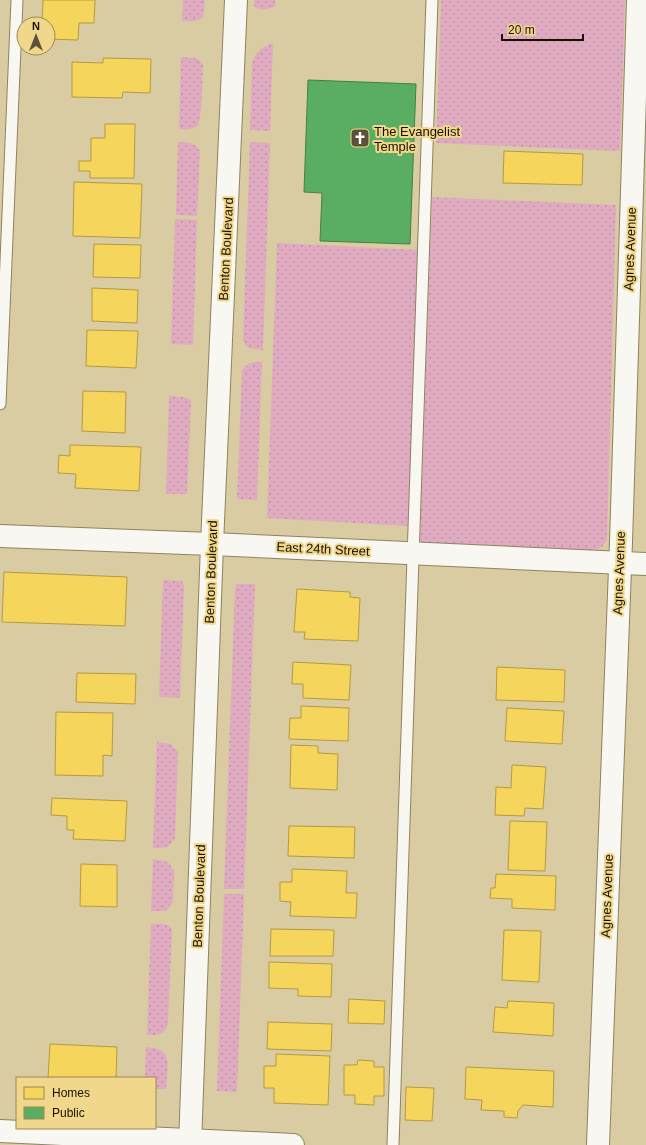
<svg xmlns="http://www.w3.org/2000/svg" width="646" height="1145" font-family="Helvetica,sans-serif">
	<style>
		.grass { fill: url(#grass-dots) }
		.homes { fill: #f6d55c; stroke: #b49a40 }
		.public { fill: #5aae61; stroke: #467f44 }
		.lines { fill: none; stroke-linecap: round; stroke-linejoin: round }
		.service-casing { stroke: #8e835e; stroke-width: 13 }
		.minor-casing { stroke: #8e835e; stroke-width: 24 }
		.tertiary-casing { stroke: #8e835e; stroke-width: 24 }
		.service { stroke: #f9f7f1; stroke-width: 11 }
		.minor { stroke: #f9f7f1; stroke-width: 22 }
		.tertiary { stroke: #f9f7f1; stroke-width: 22 }
		.labels { text-anchor: middle; dominant-baseline: central; stroke-width: 4; stroke-linejoin: round; paint-order: stroke }
		.poi-label { font-size: 13px; fill: #191100; stroke: #f1d78b; text-anchor: start }
		.street-label { font-size: 13px; fill: #191100; stroke: #f1d78b }
	</style>
	<defs>
		<pattern id="grass-dots" width="8" height="8" patternUnits="userSpaceOnUse"><rect width="8" height="8" fill="#e0aac1"/><path d="M2 2h.1M6 6h.1" fill="none" stroke="#c091a4" stroke-width="1.8" stroke-linecap="round"/></pattern>
	</defs>
	<rect width="100%" height="100%" fill="#dacca2"/>
	<g class="grass">
		<path d="M183 0H205C204 20 203 22 182 21Z"/>
		<path d="M254 0H275V7C267 9 260 12 254 6Z"/>
		<path d="M441 0H625L620 151 436 143Z"/>
		<path d="M273 43 270 131 250 130 252 63C257 50 261 48 273 43Z"/>
		<path d="M181 57 196 58 203 64C202 75 203 120 197 126 192 131 185 129 179 129Z"/>
		<path d="M178 142C188 142 195 142 200 151L197 216 176 215Z"/>
		<path d="M250 142 270 143 263 350 248 348 243 341Z"/>
		<path d="M432 197 616 205 607 539 603 546 595 551 420 542Z"/>
		<path d="M175 219 197 220 193 345 171 344Z"/>
		<path d="M277 243 418 250 408 526 267 518Z"/>
		<path d="M254 362H262L257 500 237 499 242 371C245 366 248 363 254 362Z"/>
		<path d="M169 396 183 397 191 400 187 494H166Z"/>
		<path d="M163 580 182 581 184 586 180 698 159 697Z"/>
		<path d="M237 584H255L244 889H224L235 590Z"/>
		<path d="M157 742 171 744 178 752 175 838C168 849 165 848 153 848Z"/>
		<path d="M153 859 168 862 174 871 173 902 167 910 163 911H151Z"/>
		<path d="M224 894H244L237 1092 217 1091Z"/>
		<path d="M151 924C158 924 167 922 172 929L168 1024C163 1036 159 1035 147 1035Z"/>
		<path d="M146 1047C175 1048 167 1067 166 1089H155V1078H145Z"/>
	</g>
	<g class="homes">
		<path d="M43 0H95L94 23H79L78 40 48 39V24H42Z"/>
		<path d="M103 58 151 59 150 93 123 92 122 98 72 97V62L103 63Z"/>
		<path d="M105 124H135L134 178H90V171H79V161H91V138H105Z"/>
		<path d="M504 151 583 154 582 185 503 183Z"/>
		<path d="M74 182 142 184 140 238 73 236Z"/>
		<path d="M94 244 141 245 140 278 93 277Z"/>
		<path d="M92 288 138 290 137 323 92 321Z"/>
		<path d="M87 330 138 331 136 368 86 366Z"/>
		<path d="M83 391 126 392 125 433 82 431Z"/>
		<path d="M70 445 141 447 139 491 75 488 76 474 58 473 59 455 70 456Z"/>
		<path d="M4 572 127 577 125 626 2 622Z"/>
		<path d="M297 589 350 592V597L360 598 358 641 304 639 305 632H294Z"/>
		<path d="M293 662 351 665 349 700 303 698V684H292Z"/>
		<path d="M497 667 565 670 564 702 496 700Z"/>
		<path d="M77 673 136 674 135 704 76 702Z"/>
		<path d="M301 706 349 708 348 741 289 739 290 718H301Z"/>
		<path d="M507 708 564 711 562 744 505 741Z"/>
		<path d="M56 712 113 713 112 756 103 755V776L55 775Z"/>
		<path d="M291 745 318 746V753L338 754 337 790 290 788Z"/>
		<path d="M512 765 546 767 543 809 525 808 524 816 495 815 496 787 511 788Z"/>
		<path d="M52 798 127 801 125 841 73 839 74 830H67V816L51 815Z"/>
		<path d="M510 821 547 822 545 871 508 870Z"/>
		<path d="M289 826 355 827 354 858 288 856Z"/>
		<path d="M81 864 117 865V907L80 906Z"/>
		<path d="M292 869 347 871 346 893H357L356 918 290 916 291 902 280 901V882H292Z"/>
		<path d="M496 874 556 876 555 910 512 908V899L490 898 491 888H495Z"/>
		<path d="M271 929 334 930 333 956H270Z"/>
		<path d="M504 930 541 931 539 982 502 980Z"/>
		<path d="M269 962 332 964 331 997 298 996V989L269 988Z"/>
		<path d="M349 999 385 1001 384 1024 348 1023Z"/>
		<path d="M508 1001 554 1003 553 1036 493 1032 495 1007 507 1008Z"/>
		<path d="M268 1022 332 1024 331 1051 267 1049Z"/>
		<path d="M50 1044 117 1047 116 1078H48Z"/>
		<path d="M276 1054 330 1056 328 1105 274 1103V1088H264V1066H276Z"/>
		<path d="M358 1060 374 1061V1067H384V1096H374V1105L355 1104V1095H344V1065H357Z"/>
		<path d="M466 1067 554 1071 553 1107 523 1105 518 1111 517 1118 504 1117V1111L481 1110 482 1100 465 1099Z"/>
		<path d="M406 1087 434 1088 432 1121 405 1120Z"/>
	</g>
	<path class="public" d="M308 80 416 84 410 244 320 241 322 193 304 192Z"/>
	<g class="lines">
		<defs>
			<g id="service">
				<path d="M0 404 17 0"/>
				<path d="M393 1145 432 0"/>
			</g>
			<g id="minor">
				<path d="M0 536 212 544 646 564"/>
				<path d="M0 1131 293 1145"/>
				<path d="M598 1145 621 542 638 0"/>
			</g>
			<path id="tertiary" d="M190 1145 212 544 236 0"/>
		</defs>
		<use href="#service" class="service-casing"/>
		<use href="#minor" class="minor-casing"/>
		<use href="#tertiary" class="tertiary-casing"/>
		<use href="#service" class="service"/>
		<use href="#minor" class="minor"/>
		<use href="#tertiary" class="tertiary"/>
	</g>
	<defs>
		<symbol id="church-square" viewBox="-11 -11 22 22"><rect x="-9" y="-9" width="18" height="18" rx="4" fill="#5d5239" stroke="#f1d78b"/><path d="M-1.2-6h2.4v3.5h3.3v2.4h-3.3V6h-2.4V-.1h-3.3v-2.4h3.3Z" fill="#fff"/></symbol>
	</defs>
	<g fill-rule="evenodd">
		<use href="#church-square" x="349" y="127" width="22" height="22"/>
	</g>
	<g class="labels">
		<g class="poi-label">
			<text x="374" y="131">The Evangelist<tspan x="374" dy="15">Temple</tspan></text>
		</g>
		<g class="street-label">
			<text transform="translate(226 249) rotate(-87)">Benton Boulevard</text>
			<text transform="translate(630 249) rotate(-88)">Agnes Avenue</text>
			<text transform="translate(323 549) rotate(3)">East 24th Street</text>
			<text transform="translate(211 572) rotate(-88)">Benton Boulevard</text>
			<text transform="translate(619 573) rotate(-88)">Agnes Avenue</text>
			<text transform="translate(199 896) rotate(-88)">Benton Boulevard</text>
			<text transform="translate(607 896) rotate(-88)">Agnes Avenue</text>
		</g>
	</g>
	<rect x="16" y="1077" width="140" height="52" fill="#f1d78b" stroke="#9b8853"/>
	<rect x="24" y="1087" width="20" height="12" fill="#f6d55c" stroke="#9b8853"/>
	<text x="52" y="1097" font-size="12" fill="#191100">Homes</text>
	<rect x="24" y="1107" width="20" height="12" fill="#5aae61" stroke="#9b8853"/>
	<text x="52" y="1117" font-size="12" fill="#191100">Public</text>
	<g transform="translate(36 36)"><circle r="19" fill="#f1d78b" stroke="#9b8853"/>
	<path d="M0-3L7 15L0 10L-7 15Z" fill="#5d5239"/>
	<text y="-6" font-size="11" font-weight="bold" text-anchor="middle" fill="#191100">N</text>
	</g>
	<path d="M502 34v6h81v-6" fill="none" stroke="#191100" stroke-width="2"/>
	<text x="508" y="34" font-size="12" fill="#191100" stroke="#f1d78b" stroke-width="3" paint-order="stroke">20 m</text>
</svg>
